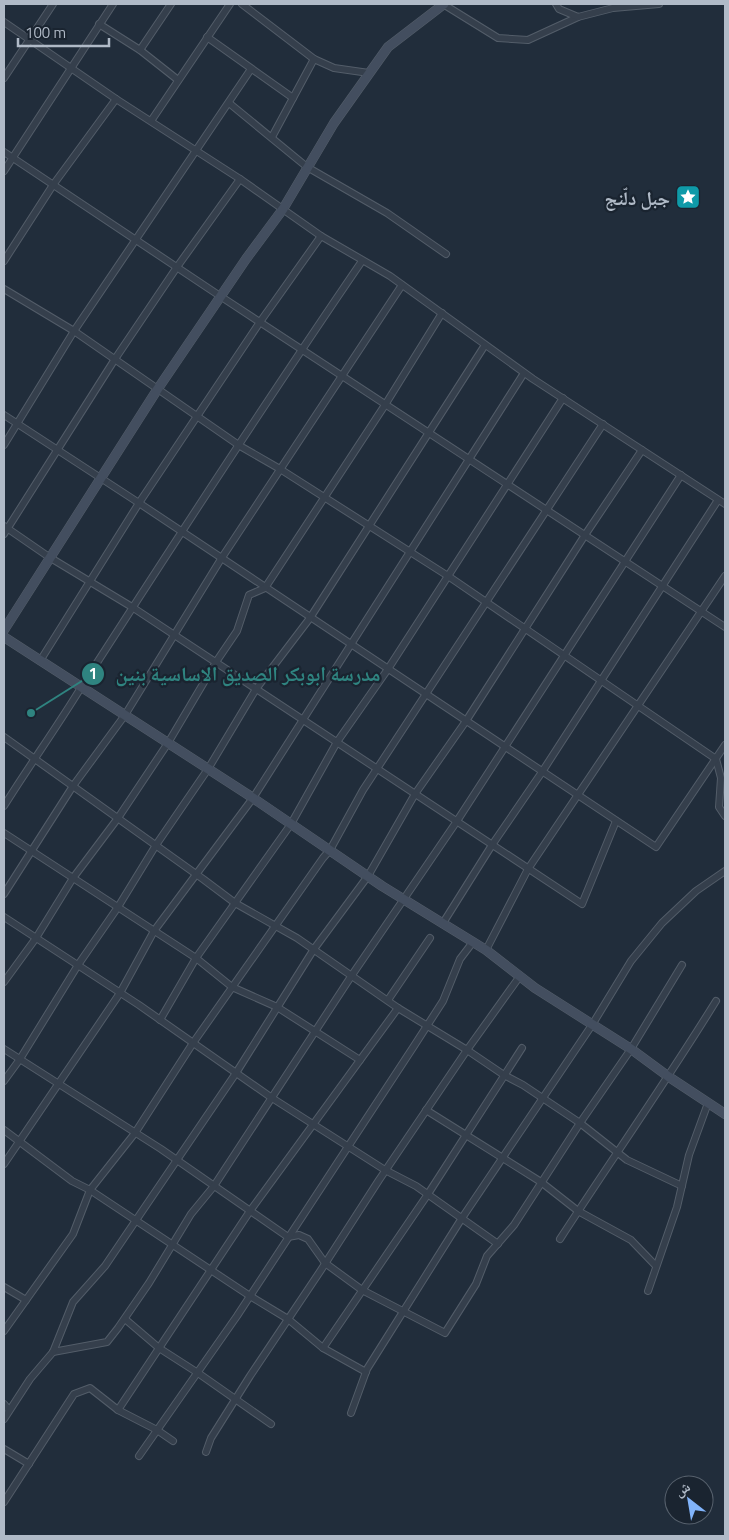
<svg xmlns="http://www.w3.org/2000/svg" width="729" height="1540" font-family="'Titillium Web','Noto Naskh Arabic',sans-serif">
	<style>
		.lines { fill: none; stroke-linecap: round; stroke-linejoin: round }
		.street-casing { stroke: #535d69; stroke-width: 8 }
		.secondary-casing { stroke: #535d69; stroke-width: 10 }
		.street { stroke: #353f4c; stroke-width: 6 }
		.secondary { stroke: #434e5f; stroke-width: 9 }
		.labels { text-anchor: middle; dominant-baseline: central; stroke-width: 4.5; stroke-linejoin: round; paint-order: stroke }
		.poi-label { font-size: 19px; font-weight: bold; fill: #b0bac7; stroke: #1a2430; text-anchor: end }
		.leader { fill: none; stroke: #2f8480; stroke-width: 2 }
		.callout-dot { fill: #2f8480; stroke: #1a2430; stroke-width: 2 }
		.mark-label { font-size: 15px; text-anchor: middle; font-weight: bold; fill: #fff }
		.callout-label { font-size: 20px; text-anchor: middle; font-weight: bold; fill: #2f8480; stroke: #1a2430; stroke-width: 4.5; stroke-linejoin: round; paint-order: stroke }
	</style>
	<rect width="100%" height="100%" fill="#212d3b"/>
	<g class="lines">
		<defs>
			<g id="street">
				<path d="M242 4 314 59 334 68 369 73"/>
				<path d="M443 4 498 38 528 40 578 17"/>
				<path d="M556 4 559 9 578 17 613 8 659 4"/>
				<path d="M4 22 116 99 240 179 321 236 390 276 533 379 725 504"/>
				<path d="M99 24 140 50 178 80"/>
				<path d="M207 37 293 98"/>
				<path d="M140 50 171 4"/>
				<path d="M4 78 53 4"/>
				<path d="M229 103 307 167 387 213 446 254"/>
				<path d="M151 121 230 4"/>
				<path d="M272 137 314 59"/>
				<path d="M4 152 220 296 725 627"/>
				<path d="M4 171 113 4"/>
				<path d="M4 261 53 185 116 99"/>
				<path d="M4 289 74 331 240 446 280 469 448 576 716 759 721 778 719 807 725 816"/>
				<path d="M4 415 139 503 656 847 725 745"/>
				<path d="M4 445 74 331 251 69"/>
				<path d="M4 526 49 557 132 607 582 904 616 821"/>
				<path d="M4 534 115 359 177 267 240 179"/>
				<path d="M40 661 139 503 260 322 321 236"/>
				<path d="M4 737 203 879 235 903 297 938 398 1008 467 1050 504 1075 523 1085 580 1123 627 1160 682 1186"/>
				<path d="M4 806C29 766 57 727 82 686 174 543 266 401 362 261"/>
				<path d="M4 833 196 958 232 987 277 1007 360 1060"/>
				<path d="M4 894 73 786 125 715 221 559 402 285"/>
				<path d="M4 917 139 1005 272 1098 385 1170 416 1186 498 1244"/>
				<path d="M443 923 492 845 542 772 718 500"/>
				<path d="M486 950 528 869 725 576"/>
				<path d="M4 982 36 938 73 878 118 818 168 743 216 662 237 631 249 595 265 588 385 405 442 313"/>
				<path d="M388 1000 430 938"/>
				<path d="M160 1020 196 958 291 824 337 742 388 669 563 398"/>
				<path d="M4 1049 161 1149 288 1237 299 1235 308 1239 325 1263 362 1290 445 1333 476 1284 487 1256 514 1225 580 1123 631 1049 682 965"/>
				<path d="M4 1081 20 1059 78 965 118 907 156 845 208 769 256 689 310 618 485 345"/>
				<path d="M426 1110 541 1182 578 1211 631 1240 656 1266"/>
				<path d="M4 1130 72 1181 90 1190 250 1296 288 1319 323 1348 366 1372"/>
				<path d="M4 1164 120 993 154 931 253 798 524 373"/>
				<path d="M560 1239C612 1159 666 1082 716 1001"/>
				<path d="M4 1287 26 1300"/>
				<path d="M648 1291 677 1207 689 1155 708 1103"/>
				<path d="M125 1319 159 1348 198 1373 271 1424"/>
				<path d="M4 1331 73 1234 90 1190 135 1133 193 1043 323 858 330 850 363 790 603 424"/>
				<path d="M323 1348 428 1194 522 1048"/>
				<path d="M53 1352 107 1342 118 1328 149 1283 191 1214 214 1186 352 975 457 821 681 475"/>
				<path d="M4 1404 9 1410"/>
				<path d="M118 1410 250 1211 398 1008"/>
				<path d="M351 1413 367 1369 462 1218 592 1025 631 961 662 923 696 891 725 871"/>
				<path d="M4 1419 30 1379 53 1352 73 1302 105 1266 128 1232 236 1073 314 949 368 876 415 794 466 721 585 535 642 450"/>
				<path d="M4 1449 29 1464"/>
				<path d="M206 1452 211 1438 250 1376 321 1270 379 1180 467 1050 520 976"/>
				<path d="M139 1456 237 1316 414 1046 443 1001 460 959 473 942"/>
				<path d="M4 1502 74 1394 90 1388 118 1410 157 1430 173 1441"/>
			</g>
			<g id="secondary">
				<path d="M4 630 157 390 246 259 283 209 334 123 388 47 444 4"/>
				<path d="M4 637 247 794 382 886 486 950 535 988 631 1049 669 1077 725 1114"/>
			</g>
		</defs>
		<use href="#street" class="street-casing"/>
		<use href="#secondary" class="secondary-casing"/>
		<use href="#street" class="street"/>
		<use href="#secondary" class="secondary"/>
	</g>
	<defs>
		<symbol id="sight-square" viewBox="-11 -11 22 22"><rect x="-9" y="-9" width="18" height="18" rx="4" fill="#0f9aa8" stroke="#1a2430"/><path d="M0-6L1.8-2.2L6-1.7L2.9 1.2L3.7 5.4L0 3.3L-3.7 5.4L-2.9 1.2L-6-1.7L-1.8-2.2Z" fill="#fff"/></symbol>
	</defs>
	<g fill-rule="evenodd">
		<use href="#sight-square" x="674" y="183" width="28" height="28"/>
	</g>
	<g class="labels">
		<g class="poi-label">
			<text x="670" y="197">جبل دلّنج</text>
		</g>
	</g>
	<path class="leader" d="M31 713L93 674"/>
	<g class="callout-dot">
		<circle cx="31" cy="713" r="5"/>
		<circle cx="93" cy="674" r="12"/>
	</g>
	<g class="mark-label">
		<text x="93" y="679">1</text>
	</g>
	<g class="callout-label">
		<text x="248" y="681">مدرسة ابوبكر الصديق الاساسية بنين</text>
	</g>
	<rect width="729" height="1540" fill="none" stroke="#b0bac7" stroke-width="10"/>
	<g transform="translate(689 1500) rotate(329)"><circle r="24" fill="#1a2430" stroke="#56606c"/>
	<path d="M0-4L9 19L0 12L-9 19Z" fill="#81b4fb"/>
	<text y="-8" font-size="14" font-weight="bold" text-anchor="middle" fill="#b0bac7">ش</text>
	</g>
	<path d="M18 38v8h91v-8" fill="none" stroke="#b0bac7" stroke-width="2.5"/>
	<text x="25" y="38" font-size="15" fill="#b0bac7" stroke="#1a2430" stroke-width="4" paint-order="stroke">100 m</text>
</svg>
